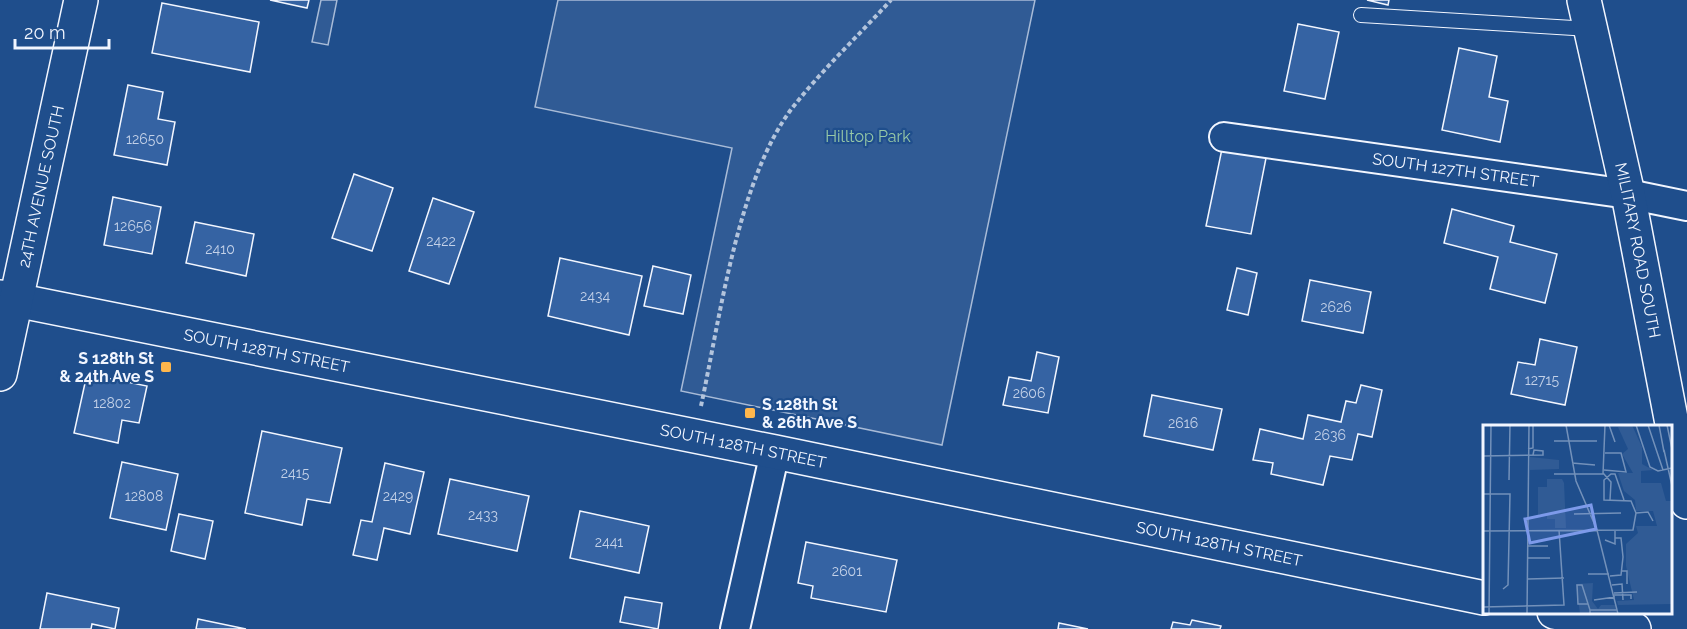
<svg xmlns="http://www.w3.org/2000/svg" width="1687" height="629" font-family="Raleway,sans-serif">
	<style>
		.built { fill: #305b95; stroke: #a8bbd7; stroke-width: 1.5 }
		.building { fill: #3563a3; stroke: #f2f6ff; stroke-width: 1.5 }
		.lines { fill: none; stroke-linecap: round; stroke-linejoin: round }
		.service-casing { stroke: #f2f6ff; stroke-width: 16 }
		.minor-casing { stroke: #f2f6ff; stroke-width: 32 }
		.tertiary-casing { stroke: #f2f6ff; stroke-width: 36 }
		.path { stroke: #b3c4dc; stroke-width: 4; stroke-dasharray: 4.5 3; stroke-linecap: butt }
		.service { stroke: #1f4e8c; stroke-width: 14 }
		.minor { stroke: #1f4e8c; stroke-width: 28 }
		.tertiary { stroke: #1f4e8c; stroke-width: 33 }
		.poi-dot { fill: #ffb74d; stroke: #1f4e8c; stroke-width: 2 }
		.labels { text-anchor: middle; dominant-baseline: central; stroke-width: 4.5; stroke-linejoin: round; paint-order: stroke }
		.number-label { font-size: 14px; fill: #c3d1e8 }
		.park-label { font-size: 16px; fill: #97c8a6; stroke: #1f4e8c }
		.street-label { font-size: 16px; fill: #f2f6ff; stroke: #1f4e8c }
		.poi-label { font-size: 16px; font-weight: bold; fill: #f2f6ff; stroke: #1f4e8c; text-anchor: end }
		.inset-road { fill: none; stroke: #7391ba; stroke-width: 1.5 }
		.view { fill: #7d9aea; fill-opacity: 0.15; stroke: #7d9aea; stroke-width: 3 }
		.inset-edge { fill: none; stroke: #f2f6ff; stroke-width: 3 }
	</style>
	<rect width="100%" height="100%" fill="#1f4e8c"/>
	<g class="built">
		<path d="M321 0H337L328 45 312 42Z"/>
		<path d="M558 0H1035L942 445 681 391 732 148 535 107Z"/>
	</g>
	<g class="building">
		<path d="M270 0H309L307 8Z"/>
		<path d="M1367 0H1389L1388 5Z"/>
		<path d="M162 3 259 22 250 72 152 53Z"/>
		<path d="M1298 24 1339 32 1325 99 1284 91Z"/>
		<path d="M1459 48 1497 56 1489 97 1508 101 1500 142 1442 130Z"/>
		<path d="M128 85 163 92 158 119 175 122 167 165 114 155Z"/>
		<path d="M1223 144 1267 153 1251 234 1206 226Z"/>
		<path d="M354 174 393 188 372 251 332 238Z"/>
		<path d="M113 197 161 207 152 254 104 245Z"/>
		<path d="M433 198 474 212 449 284 409 271Z"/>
		<path d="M1452 209 1514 226 1510 242 1557 254 1545 303 1490 289 1498 257 1444 243Z"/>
		<path d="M195 222 254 234 246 276 186 263Z"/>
		<path d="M560 258 642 276 629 335 548 316Z"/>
		<path d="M653 266 691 275 683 314 644 306Z"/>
		<path d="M1237 268 1257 273 1248 315 1227 310Z"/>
		<path d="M1310 280 1371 292 1363 333 1302 321Z"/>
		<path d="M1540 339 1577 347 1565 405 1511 394 1518 362 1535 365Z"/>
		<path d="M1037 352 1059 357 1048 413 1003 405 1009 377 1031 381Z"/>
		<path d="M87 374 147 386 139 423 122 420 118 443 74 433Z"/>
		<path d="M1361 385 1382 390 1372 437 1358 434 1352 460 1330 456 1323 485 1271 474 1273 463 1253 460 1260 429 1303 439 1308 415 1341 422 1346 401 1356 403Z"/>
		<path d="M1152 395 1222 409 1213 450 1144 436Z"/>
		<path d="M262 431 342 448 330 503 307 499 302 525 245 513Z"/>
		<path d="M122 462 178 474 166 530 110 518Z"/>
		<path d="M385 463 424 472 410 534 384 528 377 560 353 555 361 520 372 522Z"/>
		<path d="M450 479 529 496 517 551 438 534Z"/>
		<path d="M580 511 649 526 639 573 570 558Z"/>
		<path d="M179 514 213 521 205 559 171 551Z"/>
		<path d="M806 542 897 560 886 612 811 598 813 586 798 583Z"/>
		<path d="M47 593 119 608 115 629 92 624 91 629H40Z"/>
		<path d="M625 597 662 603 658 629 620 622Z"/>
		<path d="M198 619 246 629H196Z"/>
		<path d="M1192 620 1221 626 1220 629H1171L1173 622 1190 625Z"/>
		<path d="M1059 623 1088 629H1058Z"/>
	</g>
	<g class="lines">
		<defs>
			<path id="service" d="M1361 15 1590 29"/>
			<g id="minor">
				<path id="s1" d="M1224 137 1628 194 1687 206"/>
				<path d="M735 629 775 452"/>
			</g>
			<g id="tertiary">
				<path id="s2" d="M1584 0 1628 194 1687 502"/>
				<path id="s3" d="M0 297 775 452 1484 598"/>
				<path id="s4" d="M0 374 81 0"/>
				<path d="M1554 612 1634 629"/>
			</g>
		</defs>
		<use href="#service" class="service-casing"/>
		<use href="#minor" class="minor-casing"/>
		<use href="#tertiary" class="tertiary-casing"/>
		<path class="path" d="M701 406C720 318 738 178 793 107 822 70 859 35 891 0"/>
		<use href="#service" class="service"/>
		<use href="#minor" class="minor"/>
		<use href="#tertiary" class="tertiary"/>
	</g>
	<g class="poi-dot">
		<rect x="160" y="361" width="12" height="12" rx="3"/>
		<rect x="744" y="407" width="12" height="12" rx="3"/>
	</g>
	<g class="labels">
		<g class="number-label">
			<text x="145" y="139">12650</text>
			<text x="133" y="226">12656</text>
			<text x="441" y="241">2422</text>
			<text x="220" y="249">2410</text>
			<text x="595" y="296">2434</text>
			<text x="1336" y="307">2626</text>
			<text x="1542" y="380">12715</text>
			<text x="1029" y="393">2606</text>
			<text x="112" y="403">12802</text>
			<text x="1183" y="423">2616</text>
			<text x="1330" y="435">2636</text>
			<text x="295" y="473">2415</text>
			<text x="144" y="496">12808</text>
			<text x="398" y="496">2429</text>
			<text x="483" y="515">2433</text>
			<text x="609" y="542">2441</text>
			<text x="847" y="571">2601</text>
		</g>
		<g class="park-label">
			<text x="868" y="136">Hilltop Park</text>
		</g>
		<g class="street-label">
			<text stroke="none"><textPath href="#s1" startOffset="234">SOUTH 127TH STREET</textPath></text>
			<text stroke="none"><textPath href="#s4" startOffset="192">24TH AVENUE SOUTH</textPath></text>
			<text stroke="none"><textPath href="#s2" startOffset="256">MILITARY ROAD SOUTH</textPath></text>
			<text stroke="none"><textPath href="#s3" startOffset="272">SOUTH 128TH STREET</textPath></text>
			<text stroke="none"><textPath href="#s3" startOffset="758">SOUTH 128TH STREET</textPath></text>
			<text stroke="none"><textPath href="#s3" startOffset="1244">SOUTH 128TH STREET</textPath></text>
		</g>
		<g class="poi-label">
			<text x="154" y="358">S 128th St<tspan x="154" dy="18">&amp; 24th Ave S</tspan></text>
			<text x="762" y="404" text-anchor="start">S 128th St<tspan x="762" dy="18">&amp; 26th Ave S</tspan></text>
		</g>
	</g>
	<g transform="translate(1483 425)">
		<rect width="189" height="189" fill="#1f4e8c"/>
		<path d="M149 0 159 22V39L170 45 158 46V58H178L183 76H189V179L135 180 134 176 151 175 143 141V119L155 108 153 101H174L170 86H153L152 75 141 66 135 48H150L139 29 145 24 135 2ZM47 32 76 35V44L47 45ZM64 54H79L81 58 83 103H72V94H64V89H56L55 93V62H64ZM110 158 109 176 115 184 118 180H132L134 189H97L93 159Z" fill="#305b95"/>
		<path class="inset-road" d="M83 0 93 56 114 105 135 189M126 0 132 17M153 0 167 42 175 46 189 43M165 0 180 45M176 0 181 27M184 0 189 24M71 16H114M45 24 50 23V0M181 25 189 61M0 31 60 30V26L51 25 50 30M89 38 112 40M121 45 143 47 138 28H122M120 48 128 57 127 75M71 49H120L122 0M26 55 27 0M0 69H27L25 160 20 164M153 88 165 87 170 96M91 89 138 88M0 106 150 105 153 88 148 76 121 75V55L128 49H132L141 75M122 115 132 119V106M45 121H65M45 133H67M138 146H144V159M105 149H126M127 151 138 150 140 132 138 113H132M45 154 81 153M129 160 139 159 140 175M131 168 154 167M131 170H148V174M111 175 132 172M105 179H95L94 160H99L107 185V189M0 182 81 180 76 105M107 185H134M6 189 8 0M44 189 46 0"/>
		<path class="view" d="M108 80 113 104 47 118 42 94Z"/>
		<rect width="189" height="189" class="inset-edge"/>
	</g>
	<path d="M15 39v9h94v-9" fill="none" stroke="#f2f6ff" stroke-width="3"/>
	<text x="24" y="39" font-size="18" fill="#f2f6ff" stroke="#1f4e8c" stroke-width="4.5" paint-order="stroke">20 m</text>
</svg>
